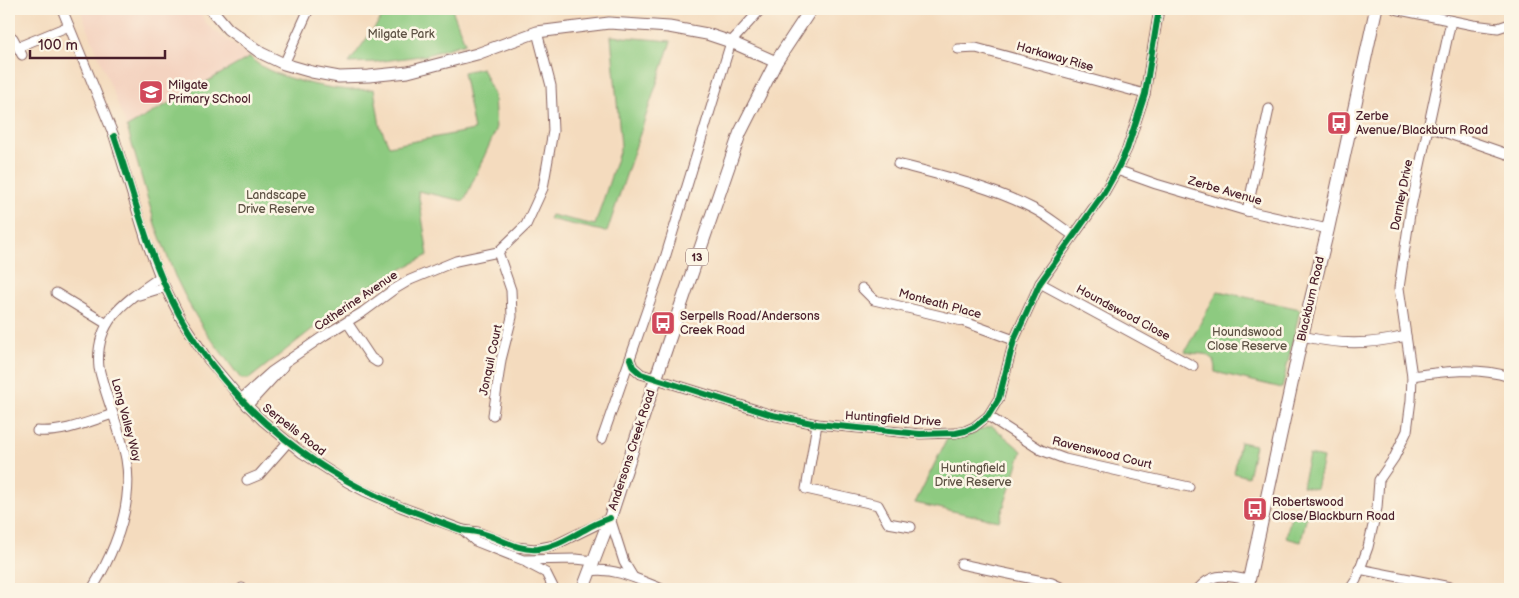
<svg xmlns="http://www.w3.org/2000/svg" width="1519" height="598" font-family="'Balsamiq Sans',sans-serif">
	<style>
		.built { fill: #f4d3c0 }
		.green { fill: #8dca80; stroke: #6c7456 }
		.lines { fill: none; stroke-linecap: round; stroke-linejoin: round }
		.street-casing { stroke: #86615e; stroke-width: 11 }
		.secondary-casing { stroke: #86615e; stroke-width: 13 }
		.primary-casing { stroke: #86615e; stroke-width: 14 }
		.street { stroke: #fff; stroke-width: 9 }
		.secondary { stroke: #fff; stroke-width: 11 }
		.primary { stroke: #fff; stroke-width: 12 }
		.cycleway-casing { stroke: #fcf5e5; stroke-width: 9 }
		.cycleway { stroke: #00873e; stroke-width: 6 }
		.labels { text-anchor: middle; dominant-baseline: central; stroke-width: 5; stroke-linejoin: round; paint-order: stroke }
		.shield { fill: #fcf5e5; stroke: #7f5f63; stroke-width: 1 }
		.shield-label { font-size: 11px; font-weight: bold; fill: #4a1f2b }
		.park-label { font-size: 12px; fill: #5e5244; stroke: #fcf5e5 }
		.street-label { font-size: 12px; fill: #4a1f2b; stroke: #fcf5e5 }
		.poi-label { font-size: 12px; fill: #4a1f2b; stroke: #fcf5e5; text-anchor: start }
	</style>
	<rect width="100%" height="100%" fill="#fcf5e5"/>
	<filter id="ink" filterUnits="userSpaceOnUse"><feTurbulence type="fractalNoise" baseFrequency=".02" numOctaves="2"/><feDisplacementMap in="SourceGraphic" scale="10" xChannelSelector="R" yChannelSelector="G"/><feConvolveMatrix kernelMatrix="1 2 1 2 8 2 1 2 1" color-interpolation-filters="sRGB"/></filter>
	<filter id="wash" filterUnits="userSpaceOnUse"><feTurbulence type="fractalNoise" baseFrequency=".0096" numOctaves="4" result="noise"/><feDisplacementMap in="SourceGraphic" scale="20" xChannelSelector="R" yChannelSelector="G"/><feGaussianBlur stdDeviation="1.12" result="paint"/><feColorMatrix in="noise" values="0 0 0 0 0 0 0 0 0 0 0 0 0 0 0 0 0 1.4 0 .05"/><feComposite in="paint" operator="in"/></filter>
	<g filter="url(#wash)">
		<rect width="100%" height="100%" fill="#f4dbbe"/>
		<path class="built" d="M80 9H198L207 25 250 57 127 127Z"/>
		<g class="green">
			<path d="M388 9H452L465 43 427 55 376 62 349 63Z"/>
			<path d="M611 36 671 41 607 232 549 219 551 215 595 225 621 146Z"/>
			<path d="M250 57C267 77 324 88 350 90 358 90 366 89 374 89L380 126 389 146 474 130 463 72 482 68 494 96 496 130 464 201 418 191 428 255 358 293 249 379H241L203 328 190 306 175 276 155 224 127 127Z"/>
			<path d="M1218 291 1300 309 1282 388 1215 372C1215 346 1199 358 1185 351Z"/>
			<path d="M992 426 1022 451 999 521 915 503 947 439Z"/>
			<path d="M1240 442 1255 445 1248 477 1234 473Z"/>
			<path d="M1309 455 1323 458 1316 489 1302 486Z"/>
			<path d="M1293 507 1308 510 1301 542 1286 538Z"/>
		</g>
	</g>
	<g filter="url(#ink)">
		<g class="lines">
			<defs>
				<g id="street">
					<path d="M62 9 114 136 146 240 160 277 181 319 206 357 241 399 263 421 302 453 347 482 364 491 401 507 463 530 478 532 516 547 535 549 555 545 610 518 624 562 633 577"/>
					<path d="M1395 9 1473 25 1498 28 1510 24"/>
					<path d="M13 38 22 55"/>
					<path d="M18 47 69 26"/>
					<path d="M958 49 976 48 1145 94"/>
					<path d="M284 64 309 9"/>
					<path d="M1429 127 1510 155"/>
					<path d="M898 164C944 176 991 187 1034 209 1048 216 1060 227 1073 235"/>
					<path d="M1117 170 1156 184 1247 211 1328 229"/>
					<path d="M1247 211 1269 109"/>
					<path d="M1040 283 1193 366"/>
					<path d="M862 288 874 300 962 321 1014 340"/>
					<path d="M56 293 107 324"/>
					<path d="M139 295 165 287"/>
					<path d="M347 322 371 358 377 362"/>
					<path d="M1302 336C1340 345 1368 345 1406 336"/>
					<path d="M630 359 633 367 641 374 772 415 817 424 920 434 956 433 965 431 974 427 988 416 999 398 1014 340 1040 283 1104 193 1117 170 1127 149 1145 94 1159 9"/>
					<path d="M1412 376C1445 371 1478 367 1510 377"/>
					<path d="M241 399 271 372 325 335 363 312 393 290 410 280 456 261 498 252 526 225 543 188 553 131 551 86 537 32"/>
					<path d="M247 406 283 367"/>
					<path d="M493 415 501 360 512 317 511 290 498 252"/>
					<path d="M988 416 1041 450 1065 459 1189 487"/>
					<path d="M817 424 806 489 878 505 888 523 911 527"/>
					<path d="M37 431C63 433 88 422 113 414"/>
					<path d="M602 439 665 258 731 42 761 9"/>
					<path d="M247 480 259 475 288 442"/>
					<path d="M463 530 475 541 523 560 576 559 594 561"/>
					<path d="M527 563 546 573 554 589"/>
					<path d="M961 564 1052 583 1065 589"/>
					<path d="M1359 569 1460 589"/>
					<path d="M590 571C615 567 639 580 662 589"/>
					<path d="M242 588 243 589"/>
					<path d="M92 589C115 551 134 505 126 459 120 428 106 399 99 368 94 320 126 301 160 277"/>
					<path d="M1198 589C1215 570 1227 577 1250 580"/>
					<path d="M1350 589 1356 580 1368 547 1377 508 1379 480 1394 458 1407 431 1411 400 1412 376 1399 288 1411 207 1451 21"/>
				</g>
				<path id="secondary" d="M211 9 228 29 261 53 284 64 312 72 339 77 369 76 408 72 477 54 537 32 609 23 669 27 707 34 731 42 776 62"/>
				<g id="primary">
					<path d="M583 589 610 518 656 378 740 133 776 62 811 9"/>
					<path d="M1247 589 1302 336 1328 229 1376 9"/>
				</g>
			</defs>
			<use href="#street" class="street-casing"/>
			<use href="#secondary" class="secondary-casing"/>
			<use href="#primary" class="primary-casing"/>
			<use href="#street" class="street"/>
			<use href="#secondary" class="secondary"/>
			<use href="#primary" class="primary"/>
			<defs>
				<g id="cycleway">
					<path d="M114 136C137 202 151 270 188 330 240 415 320 476 412 511 429 517 445 525 462 530 467 531 472 531 477 532 498 536 515 551 538 549 556 547 570 537 586 529 594 524 602 521 610 518"/>
					<path d="M630 359 633 367 641 374 772 415 817 424 920 434 956 433 965 431 974 427 988 416 999 398 1014 340 1040 283 1104 193 1117 170 1127 149 1145 94 1159 9"/>
				</g>
			</defs>
			<use href="#cycleway" class="cycleway-casing"/>
			<use href="#cycleway" class="cycleway"/>
		</g>
	</g>
	<defs>
		<symbol id="school-square" viewBox="-11 -11 22 22"><rect x="-9" y="-9" width="18" height="18" rx="4" fill="#d1495b" stroke="#fcf5e5"/><path d="M0-5L7-2L0 1L-7-2ZM-4 1L0 2.5L4 1V4Q0 6-4 4Z" fill="#fff"/></symbol>
		<symbol id="bus-square" viewBox="-11 -11 22 22"><rect x="-9" y="-9" width="18" height="18" rx="4" fill="#d1495b" stroke="#fcf5e5"/><path d="M-5-6H5V4H4V6H2V4H-2V6H-4V4H-5ZM-3.5-4V0h7V-4ZM-3.5 1.2v1.5H-2V1.2ZM2 1.2v1.5H3.5V1.2Z" fill="#fff"/></symbol>
	</defs>
	<g fill-rule="evenodd">
		<use href="#school-square" x="137" y="78" width="28" height="28"/>
		<use href="#bus-square" x="1325" y="109" width="28" height="28"/>
		<use href="#bus-square" x="649" y="309" width="28" height="28"/>
		<use href="#bus-square" x="1241" y="495" width="28" height="28"/>
	</g>
	<g class="labels">
		<rect class="shield" x="686" y="248.5" width="22" height="17" rx="4"/>
		<g class="shield-label">
			<text x="697" y="257">13</text>
		</g>
		<g class="park-label">
			<text x="401" y="34">Milgate Park</text>
			<text x="276" y="195">Landscape<tspan x="276" dy="14">Drive Reserve</tspan></text>
			<text x="1247" y="332">Houndswood<tspan x="1247" dy="14">Close Reserve</tspan></text>
			<text x="973" y="468">Huntingfield<tspan x="973" dy="14">Drive Reserve</tspan></text>
		</g>
		<g class="street-label">
			<text transform="translate(1055 57) rotate(16)">Harkaway Rise</text>
			<text transform="translate(1225 191) rotate(16)">Zerbe Avenue</text>
			<text transform="translate(1402 195) rotate(-79)">Darnley Drive</text>
			<text transform="translate(1311 299) rotate(-77)">Blackburn Road</text>
			<text transform="translate(356 301) rotate(-34)">Catherine Avenue</text>
			<text transform="translate(940 304) rotate(15)">Monteath Place</text>
			<text transform="translate(1123 313) rotate(28)">Houndswood Close</text>
			<text transform="translate(491 360) rotate(-78)">Jonquil Court</text>
			<text transform="translate(893 419) rotate(4)">Huntingfield Drive</text>
			<text transform="translate(126 420) rotate(75)">Long Valley Way</text>
			<text transform="translate(294 430) rotate(38)">Serpells Road</text>
			<text transform="translate(632 450) rotate(-72)">Andersons Creek Road</text>
			<text transform="translate(1102 453) rotate(14)">Ravenswood Court</text>
		</g>
		<g class="poi-label">
			<text x="168" y="85">Milgate<tspan x="168" dy="14">Primary SChool</tspan></text>
			<text x="1356" y="116">Zerbe<tspan x="1356" dy="14">Avenue/Blackburn Road</tspan></text>
			<text x="680" y="316">Serpells Road/Andersons<tspan x="680" dy="14">Creek Road</tspan></text>
			<text x="1272" y="502">Robertswood<tspan x="1272" dy="14">Close/Blackburn Road</tspan></text>
		</g>
	</g>
	<rect width="1519" height="598" fill="none" stroke="#fcf5e5" stroke-width="30"/>
	<path d="M30 50v8h135v-8" fill="none" stroke="#4a1f2b" stroke-width="2.5"/>
	<text x="38" y="50" font-size="15" fill="#4a1f2b" stroke="#fcf5e5" stroke-width="4" paint-order="stroke">100 m</text>
</svg>
